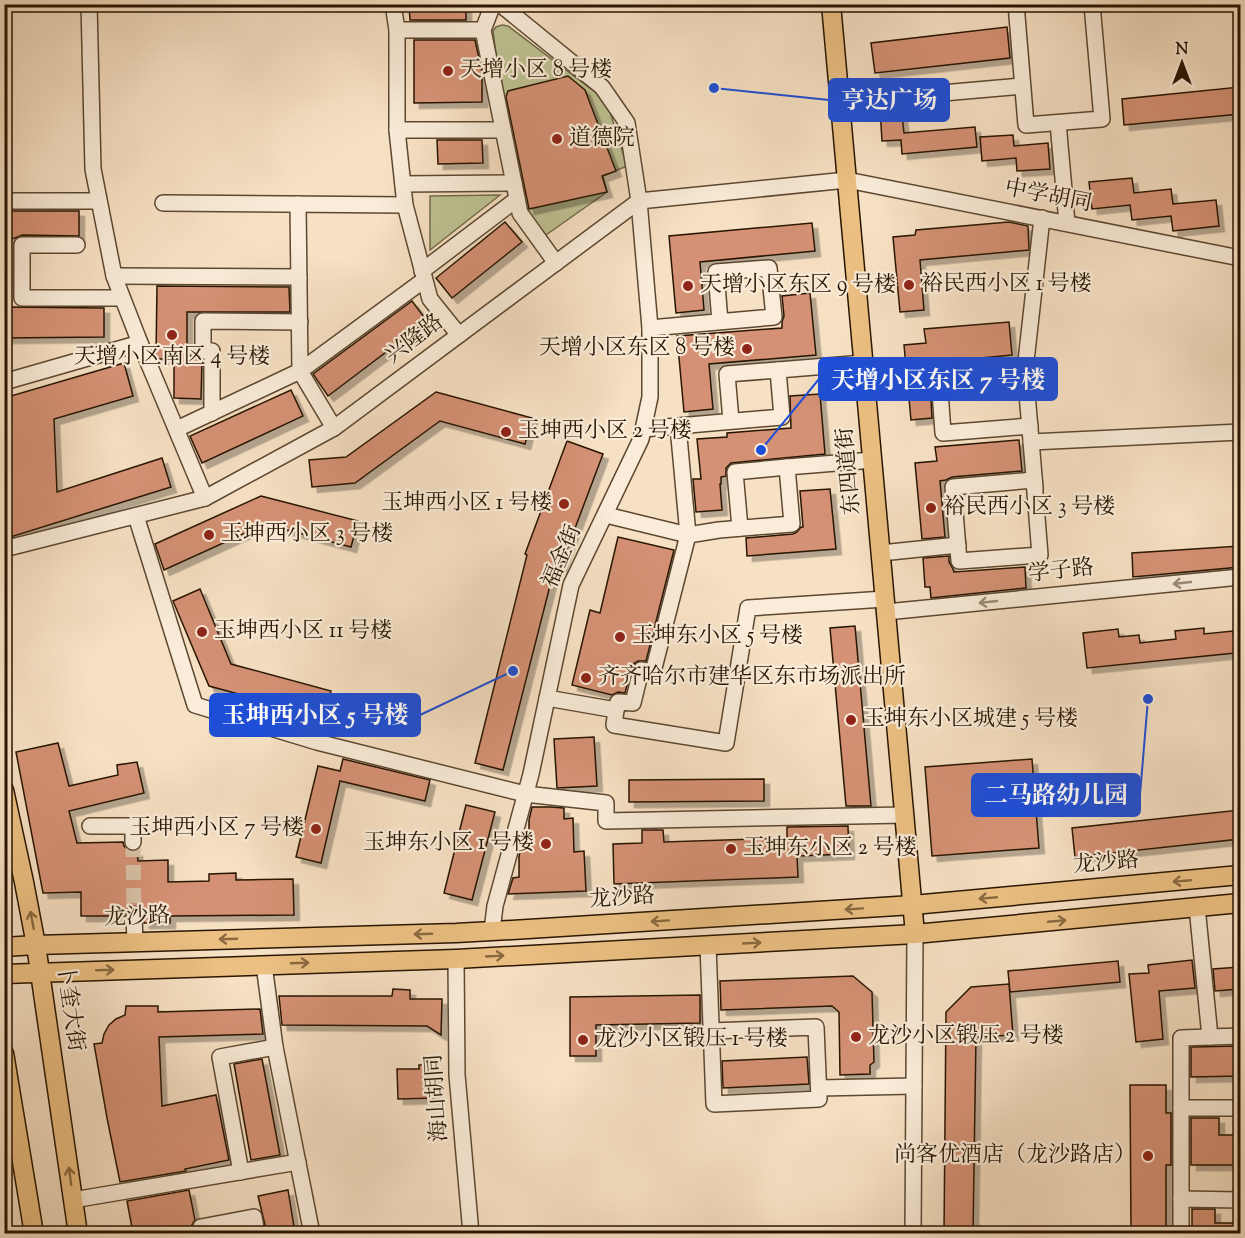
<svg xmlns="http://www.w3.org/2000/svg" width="1245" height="1238" font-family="'Sorts Mill Goudy','Noto Serif SC',serif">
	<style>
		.green { fill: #bec293; stroke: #736c4a; stroke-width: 1.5 }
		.building { fill: #d59175; stroke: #281500; stroke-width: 1.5; filter: url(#shadow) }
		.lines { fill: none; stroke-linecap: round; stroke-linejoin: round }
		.minor-tunnel { stroke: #d8c2a7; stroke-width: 15; stroke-dasharray: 15 8; stroke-linecap: butt }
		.minor-casing { stroke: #5c4831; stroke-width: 18 }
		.major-casing { stroke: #281500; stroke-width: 21 }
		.minor { stroke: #faecd9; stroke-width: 15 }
		.major { stroke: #ecc082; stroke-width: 18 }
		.oneway { stroke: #9c8b77 }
		.oneway2 { stroke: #8a6a41 }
		.poi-dot { fill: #8f2418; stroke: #faecd9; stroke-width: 2 }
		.labels { text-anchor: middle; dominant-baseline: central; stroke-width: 4.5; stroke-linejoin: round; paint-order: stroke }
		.poi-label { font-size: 22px; fill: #281500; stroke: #faecd9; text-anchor: start }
		.street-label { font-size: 22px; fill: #281500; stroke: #faecd9 }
		.leader { fill: none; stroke: #1d4ed8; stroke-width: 2 }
		.callout-dot { fill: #1d4ed8; stroke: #faecd9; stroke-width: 2 }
		.callout { fill: #1d4ed8; stroke: #1d4ed8; stroke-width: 2 }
		.callout-label { font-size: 24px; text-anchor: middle; font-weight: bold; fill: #fff }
	</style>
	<defs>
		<filter id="shadow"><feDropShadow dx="5.5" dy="5.5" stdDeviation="0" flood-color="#0004"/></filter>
	</defs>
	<rect width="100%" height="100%" fill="#f7e1c4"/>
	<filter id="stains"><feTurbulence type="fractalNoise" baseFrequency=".00333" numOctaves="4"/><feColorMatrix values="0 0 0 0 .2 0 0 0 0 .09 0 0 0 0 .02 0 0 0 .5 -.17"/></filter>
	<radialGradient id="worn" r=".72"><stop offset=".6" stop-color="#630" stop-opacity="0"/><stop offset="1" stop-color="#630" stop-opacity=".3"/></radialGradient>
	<g class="green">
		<path d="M502 25 508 26 599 95 610 112 627 166 603 176 607 192 543 237 525 209 503 108 493 31 496 27Z"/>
		<path d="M500 195 430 250V196Z"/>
	</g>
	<g class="building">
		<path d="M409 4H466V20H410Z"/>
		<path d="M1007 27 1010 58 875 73 871 43Z"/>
		<path d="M414 40H475L482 72V102L414 103Z"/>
		<path d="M568 76 585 90 616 171 602 176 607 192 529 209 506 97 508 91Z"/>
		<path d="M1240 87V114L1124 125 1122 99Z"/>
		<path d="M901 106 904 133 975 127 977 147 902 154 901 140 882 141 880 108Z"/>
		<path d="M1013 135 1014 146 1048 143 1050 169 1017 171 1016 158 982 161 980 137Z"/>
		<path d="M437 140H482L483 163 438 164Z"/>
		<path d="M1132 178 1134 193 1171 189 1173 204 1216 200 1219 226 1173 231 1171 216 1132 220 1130 205 1092 209 1089 182Z"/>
		<path d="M4 211H79V236L22 235 15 238 4 239Z"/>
		<path d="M505 222 522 242 452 298 436 278Z"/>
		<path d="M1009 222 1028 226 1029 250 920 260 924 310 900 312 893 237 915 235 916 230Z"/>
		<path d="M812 223 815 251 700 262 704 310 676 313 669 236Z"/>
		<path d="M157 286 289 287 290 312H187V356H195L202 360 201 399 174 398V359H157L156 357Z"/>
		<path d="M810 293 816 355 709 364 713 409 684 412 677 336 782 328V322L784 316 782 296Z"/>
		<path d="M412 301 427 321 328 396 313 374Z"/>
		<path d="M4 307 104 308V337L4 338Z"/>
		<path d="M1009 322 1012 355 929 363 932 418 911 420 904 345 926 343 924 329Z"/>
		<path d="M124 363 133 396 54 419 57 492 162 458 171 487 4 539V398Z"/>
		<path d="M291 390 303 416 202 463 190 436Z"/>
		<path d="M436 392 532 418 525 444 440 421 355 483 312 487 309 460 346 457Z"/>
		<path d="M820 394 825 454 731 463 726 468V476L721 477V484H720L722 510 696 512 693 479H701L697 439 727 437V433L791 428 790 396Z"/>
		<path d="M1019 440 1022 471 952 477 946 480 940 481 945 537 922 539 915 463 937 461 935 447Z"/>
		<path d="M567 441 603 454 560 568 555 566 503 770 475 763 527 555 525 554Z"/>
		<path d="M830 489 836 549 747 556 746 538 793 534 797 532 801 527H803L800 491Z"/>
		<path d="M261 496 358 521 351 547 265 524 164 570 155 544Z"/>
		<path d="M618 537 674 550 646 661H638L633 664 625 693 618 692 612 695 572 685 590 610 600 613Z"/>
		<path d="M1240 546V567L1133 577 1132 553Z"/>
		<path d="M949 556V562L953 569 954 572 1025 567 1026 588 931 598 930 587H925L923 558Z"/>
		<path d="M200 589 231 664 331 691 324 717 209 686 173 601Z"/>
		<path d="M855 626 871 806H846L830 628Z"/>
		<path d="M1204 628V634L1233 631 1235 653 1087 668 1083 633 1118 629 1119 637 1139 635 1140 643 1176 639 1175 631Z"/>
		<path d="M594 737 597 786 557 788 554 739Z"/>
		<path d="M58 743 69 786 118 775 117 765 137 762 144 793 69 811 77 843 123 842 124 846 128 850 132 852 137 851 138 861 168 860V882L209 881V874L236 873V880L293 879 294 915 170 916V923H144L142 911 138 907 133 906 128 908 125 912 124 916H81V892L43 893 16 752Z"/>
		<path d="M343 759 430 780 425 801 340 781 321 863 296 857 318 766 340 771Z"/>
		<path d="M1032 759 1039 848 932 856 925 767Z"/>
		<path d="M764 779V801L629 802V780Z"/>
		<path d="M466 805 495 812 472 900 444 893Z"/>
		<path d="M532 807H551L564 808V819L573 818 574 852 584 851 586 891 508 894 513 878 519 877V856L524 836H529V820Z"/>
		<path d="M1240 810V839L1075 857 1072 828Z"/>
		<path d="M848 826 849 854 797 856 798 877 614 884 613 844 642 843V830H663L664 842 787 838V827Z"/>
		<path d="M1192 960 1195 988 1159 991 1163 1039 1136 1042 1129 974 1149 973 1148 965Z"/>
		<path d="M1118 961 1120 982 1010 992 1008 971Z"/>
		<path d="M1240 967V989L1215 991 1213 969Z"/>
		<path d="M853 976 872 992 874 1062 870 1065V1074L840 1075 839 1012 832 1006 721 1010 720 981Z"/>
		<path d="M1009 984 1013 1035 976 1037 973 1233H944L946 1012 971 987Z"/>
		<path d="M393 989 410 990V999H442L441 1035 427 1026 282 1025 279 996H392Z"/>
		<path d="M700 995V1023L596 1025V1056H570V997Z"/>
		<path d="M126 1006H158V1012L260 1009 263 1034 159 1037 162 1106 216 1095 229 1160 185 1169 186 1171 120 1182 107 1118 94 1044 102 1043 104 1034 109 1025 116 1019 125 1015Z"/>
		<path d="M1240 1046V1076L1191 1077V1047Z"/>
		<path d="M807 1057 809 1084 723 1088 722 1061Z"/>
		<path d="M262 1059 280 1155 251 1160 234 1064Z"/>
		<path d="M436 1064V1098L398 1099 397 1069H419V1065Z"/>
		<path d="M1130 1085H1166V1113H1171V1165H1166V1228H1131Z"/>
		<path d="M1191 1118H1219V1135H1240V1165H1191Z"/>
		<path d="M189 1190 195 1220 192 1225 193 1233H133L127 1201Z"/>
		<path d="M288 1190 295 1233H267L258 1196Z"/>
		<path d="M1192 1209H1215V1223H1240V1233H1192Z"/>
	</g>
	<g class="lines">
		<path class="minor-tunnel" d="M133 842 134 916"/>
		<defs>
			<g id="minor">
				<path d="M89 4 93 169 114 276 140 343 205 498"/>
				<path d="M393 4 397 30"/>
				<path d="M493 4 483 30 520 213 556 263"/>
				<path d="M1016 4 1026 125 1102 119 1092 4"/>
				<path d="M840 102 1022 86"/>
				<path d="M1058 123 1067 223"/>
				<path d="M397 130H503"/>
				<path d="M403 184 514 183"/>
				<path d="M4 201H99"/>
				<path d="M163 203 405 205 397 130V30H483"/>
				<path d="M298 204 300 371 334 428"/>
				<path d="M405 205 430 299 459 335"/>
				<path d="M77 245H22V298H122"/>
				<path d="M422 271 517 199"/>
				<path d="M114 276 299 277"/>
				<path d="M650 328 774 317 769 268 716 272 720 322"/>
				<path d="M778 370 864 363"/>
				<path d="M1025 370 939 377 943 433 1030 426"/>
				<path d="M4 382 140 343"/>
				<path d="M212 413V351H203V321L300 322"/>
				<path d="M678 426 688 535 719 530 792 524 787 467 873 460"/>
				<path d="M177 429 300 371 424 280"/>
				<path d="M643 429 782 417 778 370 727 374 731 421"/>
				<path d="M1031 442 1240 432"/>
				<path d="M1034 480 1040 555 959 561 953 487Z"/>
				<path d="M1035 488 1025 370 1042 218"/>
				<path d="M136 516 195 705 317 742 525 794 606 803V821L905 815"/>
				<path d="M740 528 735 472 787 467"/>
				<path d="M4 549 205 498 334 428 639 201 847 180 1240 258"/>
				<path d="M881 553 958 545"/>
				<path d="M886 612 1240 577"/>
				<path d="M547 698 616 710 618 702 633 703 641 670 653 672 688 535 606 515"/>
				<path d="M616 710 614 725 726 743 748 608 885 599"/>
				<path d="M90 826H133V842"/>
				<path d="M1197 907 1210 1037"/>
				<path d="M134 916 135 942"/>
				<path d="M492 931 495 906 531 774 571 585 641 439 650 397V328L639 201 627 123 602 87 500 4"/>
				<path d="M708 945 714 1104 819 1099 816 1027 711 1031"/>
				<path d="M456 959 457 1075 471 1234"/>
				<path d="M264 965 275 1047 312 1234"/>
				<path d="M819 1088 914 1086"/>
				<path d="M1181 1108H1240"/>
				<path d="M241 1172 220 1057 275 1047"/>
				<path d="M1181 1199 1240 1200"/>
				<path d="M73 1200 298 1162"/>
				<path d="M203 1234 201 1227 254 1217 257 1234"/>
				<path d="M913 1234 915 934"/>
				<path d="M1181 1234V1038L1240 1036"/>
			</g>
			<g id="major">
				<path d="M831 4 915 934"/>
				<path d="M4 790 24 882 36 945 78 1234"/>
				<path d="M4 947 36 945 456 933 512 930 913 905 1240 875"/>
				<path d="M4 974 456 959 915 934 1240 903"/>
				<path d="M4 1053 34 1234"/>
			</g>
		</defs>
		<use href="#minor" class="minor-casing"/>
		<use href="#major" class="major-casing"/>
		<use href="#minor" class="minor"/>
		<use href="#major" class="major"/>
	</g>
	<defs><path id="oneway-shaft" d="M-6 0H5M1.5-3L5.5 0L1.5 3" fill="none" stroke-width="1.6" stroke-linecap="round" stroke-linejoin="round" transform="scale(1.5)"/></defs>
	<g class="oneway">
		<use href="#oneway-shaft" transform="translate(1182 583) rotate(174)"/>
		<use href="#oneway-shaft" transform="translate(988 602) rotate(174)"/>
	</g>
	<g class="oneway2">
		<use href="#oneway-shaft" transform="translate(1182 881) rotate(175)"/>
		<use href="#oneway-shaft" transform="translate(988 898) rotate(175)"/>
		<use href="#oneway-shaft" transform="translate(854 909) rotate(176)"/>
		<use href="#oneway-shaft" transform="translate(32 920) rotate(-101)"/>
		<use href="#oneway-shaft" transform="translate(660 921) rotate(176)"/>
		<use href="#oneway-shaft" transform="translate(1057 921) rotate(-5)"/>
		<use href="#oneway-shaft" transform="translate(423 934) rotate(178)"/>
		<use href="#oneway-shaft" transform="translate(228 939) rotate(178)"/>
		<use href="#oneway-shaft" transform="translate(752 943) rotate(-3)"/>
		<use href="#oneway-shaft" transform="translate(495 956) rotate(-3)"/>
		<use href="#oneway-shaft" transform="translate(300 963) rotate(-2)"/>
		<use href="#oneway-shaft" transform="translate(105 970) rotate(-2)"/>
		<use href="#oneway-shaft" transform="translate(70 1176) rotate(-98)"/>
	</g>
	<g class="poi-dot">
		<circle cx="448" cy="71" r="6"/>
		<circle cx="557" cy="139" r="6"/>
		<circle cx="909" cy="285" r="6"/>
		<circle cx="688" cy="286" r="6"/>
		<circle cx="172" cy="335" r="6"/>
		<circle cx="747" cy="349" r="6"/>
		<circle cx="506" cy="432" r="6"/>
		<circle cx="564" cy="504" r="6"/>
		<circle cx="931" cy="508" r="6"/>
		<circle cx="209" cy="535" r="6"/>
		<circle cx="202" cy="632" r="6"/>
		<circle cx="620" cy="637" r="6"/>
		<circle cx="586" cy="678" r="6"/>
		<circle cx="851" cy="720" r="6"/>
		<circle cx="316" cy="829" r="6"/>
		<circle cx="546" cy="844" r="6"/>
		<circle cx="731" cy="849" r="6"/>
		<circle cx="856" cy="1037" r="6"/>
		<circle cx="583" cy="1040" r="6"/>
		<circle cx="1148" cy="1156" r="6"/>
	</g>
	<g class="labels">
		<g class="poi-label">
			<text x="460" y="71">天增小区 8 号楼</text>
			<text x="569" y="139">道德院</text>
			<text x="921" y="285">裕民西小区 1 号楼</text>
			<text x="700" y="286">天增小区东区 9 号楼</text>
			<text x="735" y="349" text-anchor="end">天增小区东区 8 号楼</text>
			<text x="172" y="358" text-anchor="middle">天增小区南区 4 号楼</text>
			<text x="518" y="432">玉坤西小区 2 号楼</text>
			<text x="552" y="504" text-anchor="end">玉坤西小区 1 号楼</text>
			<text x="943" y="508">裕民西小区 3 号楼</text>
			<text x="221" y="535">玉坤西小区 3 号楼</text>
			<text x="214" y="632">玉坤西小区 11 号楼</text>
			<text x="632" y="637">玉坤东小区 5 号楼</text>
			<text x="598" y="678">齐齐哈尔市建华区东市场派出所</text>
			<text x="863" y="720">玉坤东小区城建 5 号楼</text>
			<text x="304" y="829" text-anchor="end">玉坤西小区 7 号楼</text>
			<text x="534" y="844" text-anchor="end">玉坤东小区 1 号楼</text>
			<text x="743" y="849">玉坤东小区 2 号楼</text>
			<text x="868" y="1037">龙沙小区锻压 2 号楼</text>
			<text x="595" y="1040">龙沙小区锻压 1 号楼</text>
			<text x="1136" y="1156" text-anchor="end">尚客优酒店（龙沙路店）</text>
		</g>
		<g class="street-label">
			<text transform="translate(1048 197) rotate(11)">中学胡同</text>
			<text transform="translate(415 340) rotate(-37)">兴隆路</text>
			<text transform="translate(850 471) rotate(-95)">东四道街</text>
			<text transform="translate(563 557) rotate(-67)">福金街</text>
			<text transform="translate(1061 572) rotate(-6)">学子路</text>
			<text transform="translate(1106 864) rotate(-5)">龙沙路</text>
			<text transform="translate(622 899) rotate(-4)">龙沙路</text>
			<text transform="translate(137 918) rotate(-2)">龙沙路</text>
			<text transform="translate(69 1008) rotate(82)">卜奎大街</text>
			<text transform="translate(438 1098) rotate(-94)">海山胡同</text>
		</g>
	</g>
	<path class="leader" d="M714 88L829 100M761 450L819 379M513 671L420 715M1148 699L1140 795"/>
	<g class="callout-dot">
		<circle cx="714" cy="88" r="6"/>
		<circle cx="761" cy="450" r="6"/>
		<circle cx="513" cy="671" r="6"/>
		<circle cx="1148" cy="699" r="6"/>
	</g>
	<g class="callout">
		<rect x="829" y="79" width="120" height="42" rx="6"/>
		<rect x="819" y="358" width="238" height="42" rx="6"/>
		<rect x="210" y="694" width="210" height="42" rx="6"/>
		<rect x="972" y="774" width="168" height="42" rx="6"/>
	</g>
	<g class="callout-label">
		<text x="889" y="108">亨达广场</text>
		<text x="938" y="388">天增小区东区 7 号楼</text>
		<text x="315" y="723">玉坤西小区 5 号楼</text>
		<text x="1056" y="803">二马路幼儿园</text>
	</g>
	<rect width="1245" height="1238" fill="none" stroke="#f7e1c4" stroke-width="24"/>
	<rect x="6" y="6" width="1233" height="1226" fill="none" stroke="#281500" stroke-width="3"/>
	<rect x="12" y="12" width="1221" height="1214" fill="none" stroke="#281500" stroke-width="1.5"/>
	<g transform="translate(1182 63)" stroke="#faecd9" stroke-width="4.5" paint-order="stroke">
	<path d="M0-4.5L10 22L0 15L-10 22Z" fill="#281500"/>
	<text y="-9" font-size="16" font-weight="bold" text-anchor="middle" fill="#281500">N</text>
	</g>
	<rect width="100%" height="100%" filter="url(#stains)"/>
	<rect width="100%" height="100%" fill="url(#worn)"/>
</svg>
